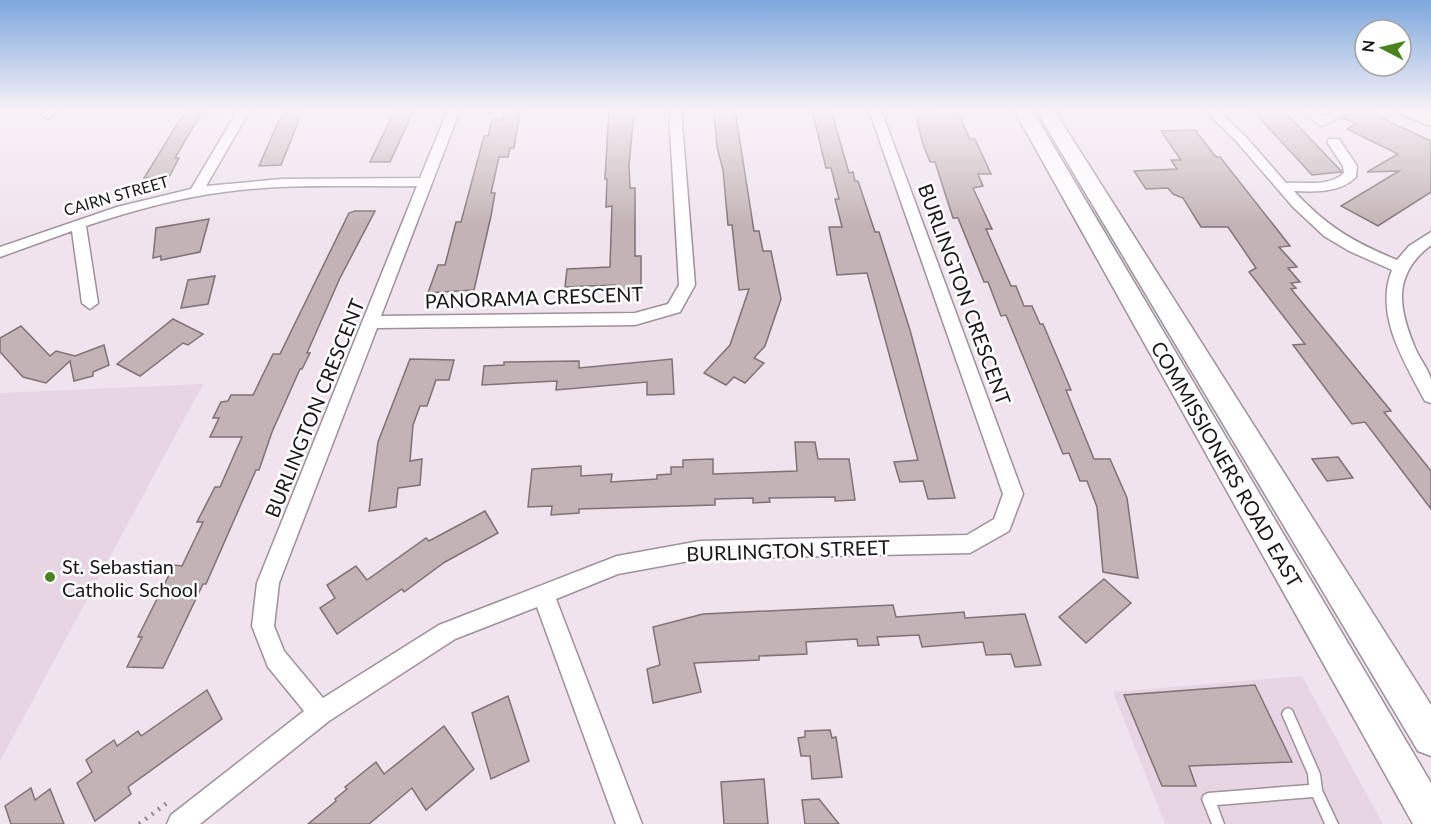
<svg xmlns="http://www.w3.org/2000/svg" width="1431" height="824" font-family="Lato,sans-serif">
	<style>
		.built { fill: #e8d5e4 }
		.building { fill: #c3b3b6; stroke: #807174; stroke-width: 1.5 }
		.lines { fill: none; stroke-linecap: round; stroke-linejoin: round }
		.lane-casing { stroke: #9d919a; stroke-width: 3 }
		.street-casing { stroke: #9d919a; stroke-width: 3 }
		.secondary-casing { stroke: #9d919a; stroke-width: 3 }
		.path { stroke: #938a91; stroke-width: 4.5; stroke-dasharray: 2 6; stroke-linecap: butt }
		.lane { fill: #fff; fill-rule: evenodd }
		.street { fill: #fff; fill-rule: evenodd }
		.secondary { fill: #fff; fill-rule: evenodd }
		.poi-dot { fill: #49831e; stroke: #fff; stroke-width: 2 }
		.labels { text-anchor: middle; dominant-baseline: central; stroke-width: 5; stroke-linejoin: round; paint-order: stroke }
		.far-street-label { font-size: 16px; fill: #1a1619; stroke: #fff }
		.street-label { font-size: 20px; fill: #1a1619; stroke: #fff }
		.poi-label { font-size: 20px; fill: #1a1619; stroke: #fff; text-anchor: start }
	</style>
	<rect width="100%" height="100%" fill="#f0e3ed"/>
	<g class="built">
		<path d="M203 384 0 761V393Z"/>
		<path d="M1302 676 1383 824H1165L1113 692Z"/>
	</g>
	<g class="building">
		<path d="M186 110H203L175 158H179L169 177 144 178Z"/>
		<path d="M286 110H303L281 165 259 166 278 122Z"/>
		<path d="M395 110H414L390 162H370Z"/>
		<path d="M609 110H634L629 166 630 188H635V256H641V291H615V285L565 287 567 269 610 267 612 206 606 207 607 179H605Z"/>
		<path d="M716 110H735L754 231H759L763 251H771L781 299 765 346 754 358 764 363 745 383 734 377 726 385 704 373 730 345 749 289 739 290 732 225H728L723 170 717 147 714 113H716Z"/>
		<path d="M812 110H831L849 173 853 172 855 181H858L875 232H879L910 330 955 498 928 499 923 481 900 482 894 462 918 460 867 273 837 275 829 227H842L835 199H839L831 168H826Z"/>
		<path d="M914 110H933L935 113H958L970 139H975L991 174H978L983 186 973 188 992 229H986L1011 286H1016L1024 306H1032L1040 324H1043L1071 390H1066L1094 459H1110L1127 498 1138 578 1103 572 1097 507 1087 481H1080L1069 453 1063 454 1006 315 1001 316 988 282H984L958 218H953L935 162H930L923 144Z"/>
		<path d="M1252 110H1283L1342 172 1312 175Z"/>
		<path d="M1355 110H1365L1431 141V192L1378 226 1341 206 1399 171 1367 172 1398 154 1347 129 1356 124 1343 118Z"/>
		<path d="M520 112 514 148H510L508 157H499L491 193H495L491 216 474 290 428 293 438 265H445L456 222H461L484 136H488L492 120H502L503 113Z"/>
		<path d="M1195 130 1216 157H1220L1290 246 1279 247 1297 267 1288 268 1300 282 1291 283 1296 288 1291 289 1391 411 1384 412 1431 471V509L1365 422 1352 424 1293 345 1305 344 1249 272 1256 268 1228 227H1201L1183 198 1173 194 1168 188 1146 189 1134 171 1177 169 1171 160H1181L1161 131Z"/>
		<path d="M355 211H375L340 278 307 353H310L302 369H300L272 432 259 470H256L206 584H203L163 668 127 667 142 637H138L174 565 182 566 203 522H197L215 487H220L242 437H210L219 418H213L221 402 228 401 231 395H253L273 354H280L349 213Z"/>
		<path d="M209 219 200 252 161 260V256L153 258 156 228Z"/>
		<path d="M215 276 208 304 181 308 188 280Z"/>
		<path d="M173 319 203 334 188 345 183 343 140 376 117 364Z"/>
		<path d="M21 326 50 356 56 351 75 356 104 345 109 365 93 372V376L74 381 70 361 46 383 23 377 0 352V338Z"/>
		<path d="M410 359 454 360 449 380H436L427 406H420L413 425 410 461 422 459 420 485 398 488 396 507 369 511 378 442Z"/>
		<path d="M672 359 674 394 647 395V382L556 390 557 381 482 385 484 366 504 365V362L579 361V368Z"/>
		<path d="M795 442H815L818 459H849L855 500 835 501V497L769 498 770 502 753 503V498L715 499V505L579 509V513L551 515 552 506 528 507 532 469 581 466V476L612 474 611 482 657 479V475L671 474V467H683V460L713 459V474L797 471Z"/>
		<path d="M1338 457 1353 478 1327 481 1312 459Z"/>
		<path d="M485 511 498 533 445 562 404 592 402 589 337 634 320 608 335 598 327 585 356 566 367 580 426 538 429 541Z"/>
		<path d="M1104 579 1131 603 1086 643 1059 617Z"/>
		<path d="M893 605 896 617 964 612 965 618 1025 614 1041 665 1015 667 1011 654 986 655 983 642 922 647 919 635 877 637 879 645 858 646 857 639 806 642 807 654 759 656V660L694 663 701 692 653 703 647 669 660 665 653 627 703 614Z"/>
		<path d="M1255 685 1292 762 1189 766 1196 786H1162L1124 695Z"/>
		<path d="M207 690 222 719 128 787 131 794 95 821 77 783 92 772 86 760 114 740 117 746 138 731 141 736Z"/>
		<path d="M508 696 529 761 491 779 472 713Z"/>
		<path d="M444 726 474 769 426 810 412 788 369 824H308L336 801 335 799 347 789 345 787 376 762 384 774Z"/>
		<path d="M830 730 832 738 836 737 842 777 812 779 810 756H801L798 738 805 737V731Z"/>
		<path d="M764 779 768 824H724L721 782Z"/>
		<path d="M31 788 35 800 50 789 64 824H11L5 806Z"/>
		<path d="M819 799 839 824H805L802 800Z"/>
	</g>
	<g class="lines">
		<defs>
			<path id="lane" d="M1288 708 1292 710 1320 774 1322 790 1338 824H1325L1313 797 1217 805 1224 824H1212L1202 799 1204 795 1208 793 1309 785 1308 774 1282 714 1284 710Z"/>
			<g id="street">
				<path d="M46 110H59L48 119 42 115Z"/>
				<path d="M238 110H250L206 186 282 179 420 178 448 110H460L381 316 635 313 668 304 679 285 669 110H681L695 285 680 312 635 325 377 328 279 583 274 626 284 651 323 698 439 625 617 556 700 541 967 535 994 519 1003 494 869 110H881L1023 494 1009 531 970 553 700 559 618 574 556 599 642 824H616L537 607 455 639 329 721 200 824H167L171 815 304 711 268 667 252 626 257 583 417 186C353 187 288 183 224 192 177 198 131 211 86 226L98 303 90 309 82 303 72 231 0 257V247L117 207 191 189Z"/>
				<path d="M1205 110H1218L1246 137 1286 183C1305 182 1329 187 1344 173L1343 166 1327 142 1329 139H1339L1357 166 1356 177C1340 193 1315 192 1294 191 1326 226 1353 242 1397 260L1409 246 1431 232V245C1392 275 1398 308 1416 350 1420 359 1428 369 1431 379 1431 386 1431 396 1431 403L1425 401C1404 362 1374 314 1392 270L1349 251 1324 236 1293 207 1237 142Z"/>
				<path d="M1296 110H1310L1322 117 1338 110H1353L1322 126Z"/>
			</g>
			<g id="secondary">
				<path d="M1014 110H1032L1431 783V824H1413Z"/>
				<path d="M1036 110H1054L1431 705V756L1418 751Z"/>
				<path d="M1399 110H1423L1431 113V126L1401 114Z"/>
			</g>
		</defs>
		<use href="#lane" class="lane-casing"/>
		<use href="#street" class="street-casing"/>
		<use href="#secondary" class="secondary-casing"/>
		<path class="path" d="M139 824 167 803"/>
		<use href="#lane" class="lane"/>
		<use href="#street" class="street"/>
		<use href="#secondary" class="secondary"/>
	</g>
	<linearGradient id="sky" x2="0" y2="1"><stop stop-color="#7da7dd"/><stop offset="0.49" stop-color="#f8f2f7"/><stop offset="1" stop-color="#f8f2f7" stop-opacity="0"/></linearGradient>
	<rect width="1431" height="225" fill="url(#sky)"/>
	<circle class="poi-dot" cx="50" cy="577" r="6"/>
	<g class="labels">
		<g class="far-street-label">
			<text transform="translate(116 195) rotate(-16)">CAIRN STREET</text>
		</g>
		<g class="street-label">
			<text transform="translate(965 294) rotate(70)">BURLINGTON CRESCENT</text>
			<text transform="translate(534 297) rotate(-2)">PANORAMA CRESCENT</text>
			<text transform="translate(314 408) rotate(-68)">BURLINGTON CRESCENT</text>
			<text transform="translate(1227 464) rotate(60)">COMMISSIONERS ROAD EAST</text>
			<text transform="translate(788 550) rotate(-2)">BURLINGTON STREET</text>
		</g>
		<g class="poi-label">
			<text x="62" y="566">St. Sebastian<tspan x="62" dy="23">Catholic School</tspan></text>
		</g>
	</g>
	<g transform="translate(1383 48) rotate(277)"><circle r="28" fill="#ffffff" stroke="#a3a2a3" stroke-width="1.5"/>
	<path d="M0-4.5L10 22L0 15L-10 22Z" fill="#49831e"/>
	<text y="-9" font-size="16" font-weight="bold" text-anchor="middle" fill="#1a1619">N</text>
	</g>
</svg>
